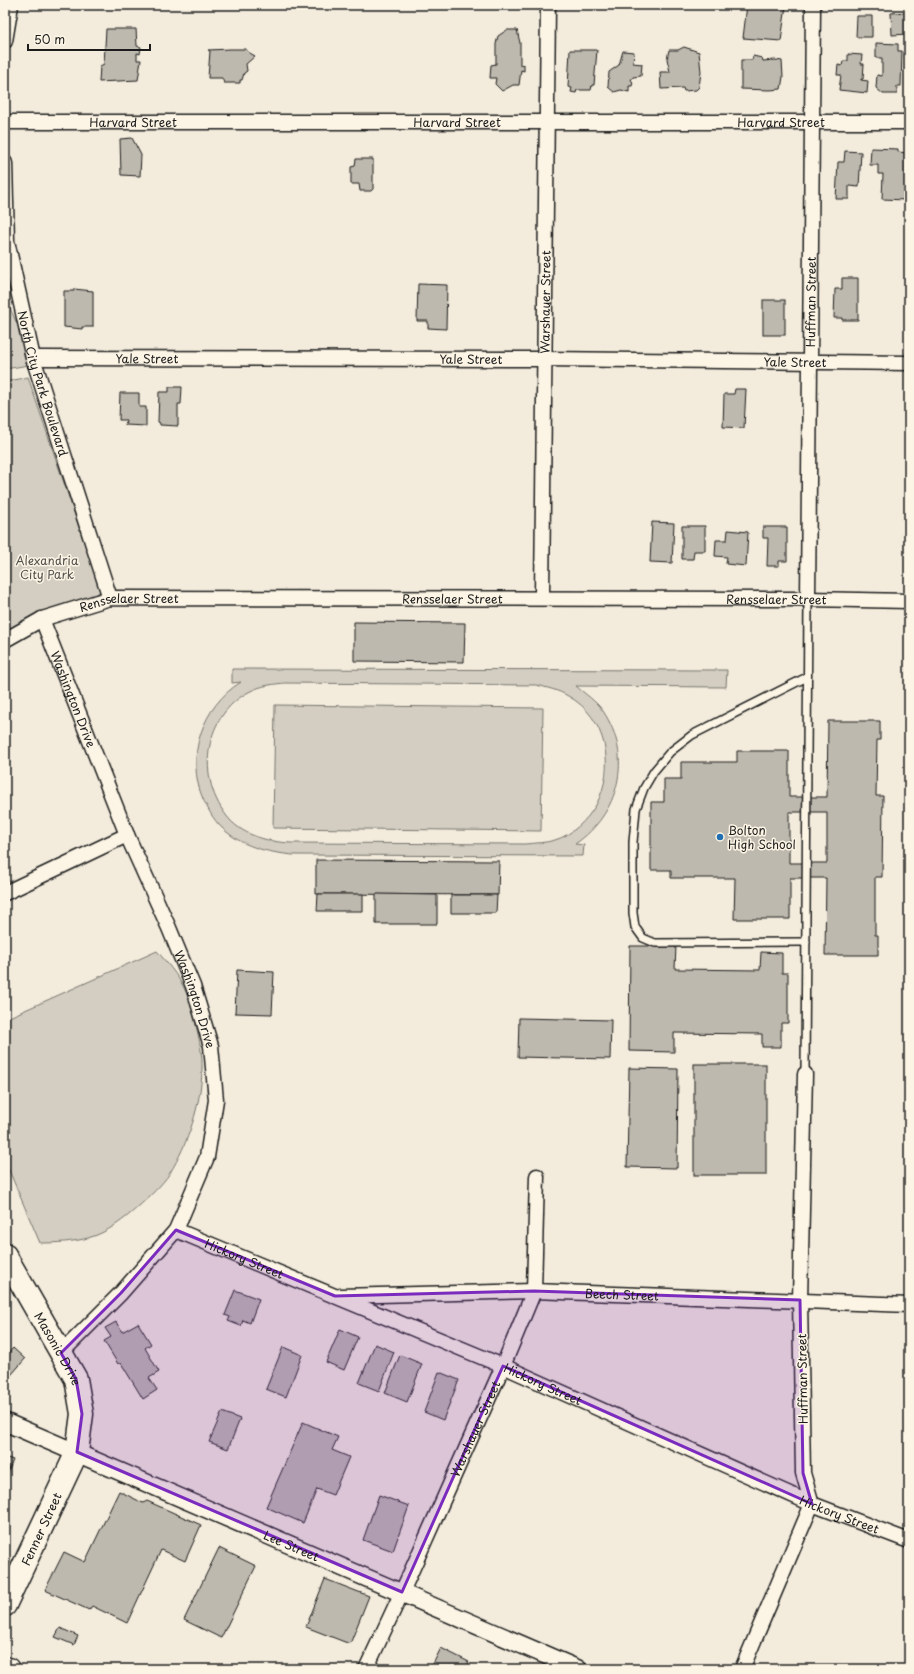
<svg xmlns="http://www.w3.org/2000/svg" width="914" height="1674" font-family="'Playpen Sans',sans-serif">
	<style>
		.green { fill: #d3cec1; stroke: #78756e; fill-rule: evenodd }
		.building { fill: #beb9ae; stroke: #1c1c1c; fill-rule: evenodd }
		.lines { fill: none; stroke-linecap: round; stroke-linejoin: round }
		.service-casing { stroke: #1c1c1c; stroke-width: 10 }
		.minor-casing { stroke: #1c1c1c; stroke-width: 17 }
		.tertiary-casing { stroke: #1c1c1c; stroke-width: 20 }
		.primary-casing { stroke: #1c1c1c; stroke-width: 25 }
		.service { stroke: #fcf5e5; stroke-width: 7 }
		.minor { stroke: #fcf5e5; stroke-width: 14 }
		.tertiary { stroke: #fcf5e5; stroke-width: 17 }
		.primary { stroke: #fcf5e5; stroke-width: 22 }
		.marked { fill: #7b2cbf; fill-opacity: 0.2; stroke: #7b2cbf; stroke-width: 3; stroke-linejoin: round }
		.poi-dot { fill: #1f6fb2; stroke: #fcf5e5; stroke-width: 1.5 }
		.labels { text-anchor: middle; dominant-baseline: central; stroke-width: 3; stroke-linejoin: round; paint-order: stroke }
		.street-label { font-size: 12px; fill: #1c1c1c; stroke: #fcf5e5 }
		.park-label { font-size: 12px; fill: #53514e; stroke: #fcf5e5 }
		.poi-label { font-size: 12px; fill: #1c1c1c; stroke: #fcf5e5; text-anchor: start }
	</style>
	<rect width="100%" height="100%" fill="#f3ecdd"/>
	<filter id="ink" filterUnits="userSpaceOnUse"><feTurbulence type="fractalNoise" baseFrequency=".025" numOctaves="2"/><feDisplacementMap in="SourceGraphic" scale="8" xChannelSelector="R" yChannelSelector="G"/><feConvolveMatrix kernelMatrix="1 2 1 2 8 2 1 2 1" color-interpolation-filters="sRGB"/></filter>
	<g filter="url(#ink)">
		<g class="green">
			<path d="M5 297 35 364 5 369Z"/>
			<path d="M28 377 101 592 5 631V382Z"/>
			<path d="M232 669 727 670 726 687 576 686C585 694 596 701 603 711 634 757 619 814 575 844L584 845 583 856 293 855C266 852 242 847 221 827 213 819 208 809 203 799 185 757 202 706 241 682L232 683ZM285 683 536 685C548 688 558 690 568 696 607 717 616 768 596 805 587 820 572 835 555 840 545 843 535 843 525 844L291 843C269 842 245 836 230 820 194 779 203 711 255 689 265 685 275 684 285 683Z"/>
			<path d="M275 705 543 708 541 831 273 828Z"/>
			<path d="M157 951C167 963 177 974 184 988 190 999 193 1013 196 1025 199 1039 203 1055 202 1070 201 1105 188 1143 170 1173 162 1185 150 1196 139 1206 125 1219 107 1233 88 1238 73 1242 56 1243 40 1243L5 1161V1019Z"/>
		</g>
		<g class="building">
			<path d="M747 5 786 6 781 41 743 38Z"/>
			<path d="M908 12 909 34 892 35 891 13Z"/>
			<path d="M857 16H872V37H856Z"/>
			<path d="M106 29H136L137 46 141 47 140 54 137 53V60H141L138 80 99 82 100 66 104 64Z"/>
			<path d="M507 30H517L520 43V65L524 64V71L521 70 519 85H513L502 91 495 84 496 78H490L491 65 496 64V44L498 36Z"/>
			<path d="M876 43 898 44V51H902L901 86H897V94H883L876 88 877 75 882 76V58H876Z"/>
			<path d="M684 47 699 52 701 72 699 87 696 90 684 91 683 88 661 89 660 72H670L667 59 669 50H678Z"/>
			<path d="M230 49H246L248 52 255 56 246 64 247 71 244 73 242 80H240V83H224L222 78H208L210 51 208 50Z"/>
			<path d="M570 50H597L594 85H592L591 90H577L576 93 571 92 572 88 568 87Z"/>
			<path d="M623 51 634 52 633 63 642 64 641 76 633 77 631 80 633 82 632 86H629V92L621 90 614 92 608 87 609 72 619 65Z"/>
			<path d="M848 54 862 55 861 64H864L863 79H861V80L868 81 867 93 839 90 841 75H837L838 65 842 66 843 61H848Z"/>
			<path d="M753 56 762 58 763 61 775 60 782 61 783 77 781 89 770 90 741 89V60H752Z"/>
			<path d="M132 138 141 155 140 176 121 175 120 139Z"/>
			<path d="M871 148 898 149V152L908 153 906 200 882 199 883 174H878V165H870Z"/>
			<path d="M845 151 861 152 859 187 849 186V199H836L838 162H844Z"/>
			<path d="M356 159H373V189L371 191H360L359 184H351V167L355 166Z"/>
			<path d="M842 278H858V320H842V318H834L835 289H842Z"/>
			<path d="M418 284 447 285 446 329 428 328V321H417Z"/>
			<path d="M74 289 93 291V327H82V329L64 327V291H74Z"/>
			<rect x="763" y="300" width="22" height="35"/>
			<path d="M169 387H182L181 404H178V426L160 425V423L158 422 159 392H169Z"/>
			<path d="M735 389H746L744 428 723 427 724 394H734Z"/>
			<path d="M120 393H139V407H146V426L125 425 126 420H119Z"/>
			<path d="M652 522 674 523 672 563 650 562Z"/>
			<path d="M682 526H705V551H694L693 559H682Z"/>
			<path d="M763 527H787V561H779V566H767L768 538H763Z"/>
			<path d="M728 530 748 532 746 566 726 564 727 557 715 556 716 540H727Z"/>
			<path d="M354 622 465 623 464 662 354 661Z"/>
			<path d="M828 721H880V740H877L876 796H883L882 877H875V935H878V955H825L826 878H790V919H734L735 878H671V870H651V802H664V779H681V762H737V751H789V797H827ZM789 812H827V863H789Z"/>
			<path d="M316 860 499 861 498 895 316 894Z"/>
			<path d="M318 894H363V911H317Z"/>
			<path d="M376 894 437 895V924H376Z"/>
			<path d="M451 895H497L496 913H451Z"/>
			<path d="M630 946H676L675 969 760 970 761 952 782 953V973H788V1023H781V1047H762V1034L674 1033V1052L629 1051Z"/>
			<path d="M237 970 274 972 272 1014 235 1013Z"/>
			<path d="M519 1018 611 1020 610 1059 518 1057Z"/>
			<rect x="694" y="1064" width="72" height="111"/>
			<path d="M629 1068 678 1069 677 1168 627 1167Z"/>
			<path d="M235 1290 259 1299 250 1323 243 1320 241 1326 228 1321 230 1317 225 1315Z"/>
			<path d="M116 1322 122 1332 138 1323 151 1344 145 1348 159 1372 149 1378 157 1390 143 1399 121 1363 118 1364 104 1341 111 1337 105 1328Z"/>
			<path d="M340 1329 358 1337 344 1370 326 1362Z"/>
			<path d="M375 1344 394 1352 379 1391 359 1383Z"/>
			<path d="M283 1347 302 1355 286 1397 266 1389Z"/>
			<path d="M13 1348 25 1359 5 1382V1357Z"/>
			<path d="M400 1355 422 1364 407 1402 385 1393Z"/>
			<path d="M439 1372 459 1380 443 1420 424 1412Z"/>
			<path d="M222 1412 240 1419 228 1449 209 1442Z"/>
			<path d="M303 1422 338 1437 332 1450 349 1457 333 1495 317 1489 303 1523 266 1507Z"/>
			<path d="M5 1457 13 1460 5 1480Z"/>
			<path d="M119 1491 143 1503 147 1501 201 1525 185 1561 161 1550 127 1623 92 1606 89 1610 45 1590 64 1552 85 1562Z"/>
			<path d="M379 1495 409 1506 393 1551 363 1540Z"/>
			<path d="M219 1548 256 1566 221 1638 184 1620Z"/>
			<path d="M325 1579 369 1596 350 1644 306 1627Z"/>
			<path d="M60 1628 78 1636 74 1645 55 1637Z"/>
			<path d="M441 1648 469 1662 465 1669H439L432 1666Z"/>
		</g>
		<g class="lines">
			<defs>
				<g id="service">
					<path d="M806 942 655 943 643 938 635 927 633 913V842L636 809 644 788 654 771 670 752 692 735 807 677"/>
					<path d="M805 1074 808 599"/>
				</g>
				<g id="minor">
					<path d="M5 41 11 5"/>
					<path id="s1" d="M5 122H909"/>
					<path id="s2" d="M5 163 7 241 33 358 110 598"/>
					<path id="s3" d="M33 358 544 359 909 363"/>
					<path id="s4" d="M542 598 548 5"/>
					<path id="s5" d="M808 599 813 5"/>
					<path id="s6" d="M42 619 127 835 169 928 193 986 211 1046 216 1100 207 1157 176 1230 121 1293 61 1353"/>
					<path id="s7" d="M5 640 42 619 110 598 808 599 909 601"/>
					<path d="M5 893 127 835"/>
					<path id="s8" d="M176 1230 503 1366 812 1504 909 1541"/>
					<path id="s9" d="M340 1296 534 1291 909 1305"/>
					<path id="s10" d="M366 1669 402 1592 503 1366 534 1291 537 1176"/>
					<path d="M742 1669 812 1504 803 1473 800 1300 805 1074"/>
				</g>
				<g id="tertiary">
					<path id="s11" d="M5 1422 578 1669"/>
				</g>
				<g id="primary">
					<path id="s12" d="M5 1255 76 1379 82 1414 77 1452 5 1605"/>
					<path d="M5 1668 8 1669"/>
				</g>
			</defs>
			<use href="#service" class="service-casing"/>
			<use href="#minor" class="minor-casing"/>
			<use href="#tertiary" class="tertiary-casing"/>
			<use href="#primary" class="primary-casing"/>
			<use href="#service" class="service"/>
			<use href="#minor" class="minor"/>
			<use href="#tertiary" class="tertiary"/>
			<use href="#primary" class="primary"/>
		</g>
	</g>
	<path class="marked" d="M176 1230 335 1296 534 1291 800 1300 803 1473 812 1504 503 1366 402 1592 77 1452 82 1414 76 1379 61 1353 121 1293Z"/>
	<circle class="poi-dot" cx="720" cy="837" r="4"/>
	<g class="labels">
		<g class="street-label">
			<text stroke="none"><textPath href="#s1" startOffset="128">Harvard Street</textPath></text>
			<text stroke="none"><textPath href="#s1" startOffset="776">Harvard Street</textPath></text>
			<text stroke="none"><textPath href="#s1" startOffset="452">Harvard Street</textPath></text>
			<text stroke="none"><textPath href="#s4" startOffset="296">Warshauer Street</textPath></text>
			<text stroke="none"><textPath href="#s5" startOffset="297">Huffman Street</textPath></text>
			<text stroke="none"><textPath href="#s3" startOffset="114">Yale Street</textPath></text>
			<text stroke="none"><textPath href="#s3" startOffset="438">Yale Street</textPath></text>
			<text stroke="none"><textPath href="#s3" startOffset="762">Yale Street</textPath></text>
			<text stroke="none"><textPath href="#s2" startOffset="225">North City Park Boulevard</textPath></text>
			<text stroke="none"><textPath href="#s7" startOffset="456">Rensselaer Street</textPath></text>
			<text stroke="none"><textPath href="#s7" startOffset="780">Rensselaer Street</textPath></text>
			<text stroke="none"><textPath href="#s7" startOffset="132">Rensselaer Street</textPath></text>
			<text stroke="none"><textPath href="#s6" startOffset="86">Washington Drive</textPath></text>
			<text stroke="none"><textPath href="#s6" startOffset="410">Washington Drive</textPath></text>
			<text stroke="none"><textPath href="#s8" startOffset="74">Hickory Street</textPath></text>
			<text stroke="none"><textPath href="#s9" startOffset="282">Beech Street</textPath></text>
			<text stroke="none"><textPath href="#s12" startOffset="108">Masonic Drive</textPath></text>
			<text transform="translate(802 1379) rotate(-91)">Huffman Street</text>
			<text stroke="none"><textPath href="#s8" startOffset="398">Hickory Street</textPath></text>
			<text stroke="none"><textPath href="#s10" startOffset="264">Warshauer Street</textPath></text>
			<text stroke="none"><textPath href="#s8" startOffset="722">Hickory Street</textPath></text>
			<text transform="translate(41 1529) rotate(-65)">Fenner Street</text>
			<text stroke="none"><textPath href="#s11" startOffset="312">Lee Street</textPath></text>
		</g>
		<g class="park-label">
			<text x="47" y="560">Alexandria<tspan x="47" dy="14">City Park</tspan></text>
		</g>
		<g class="poi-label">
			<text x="728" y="830">Bolton<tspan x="728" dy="14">High School</tspan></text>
		</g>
	</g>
	<rect width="914" height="1674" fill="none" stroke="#fcf5e5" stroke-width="20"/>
	<rect x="10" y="10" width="894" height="1654" fill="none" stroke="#1c1c1c" stroke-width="1.5" filter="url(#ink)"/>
	<path d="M28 44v6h122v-6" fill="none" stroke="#1c1c1c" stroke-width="2"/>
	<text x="34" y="44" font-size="12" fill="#1c1c1c" stroke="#fcf5e5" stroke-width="3" paint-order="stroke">50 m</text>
</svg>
